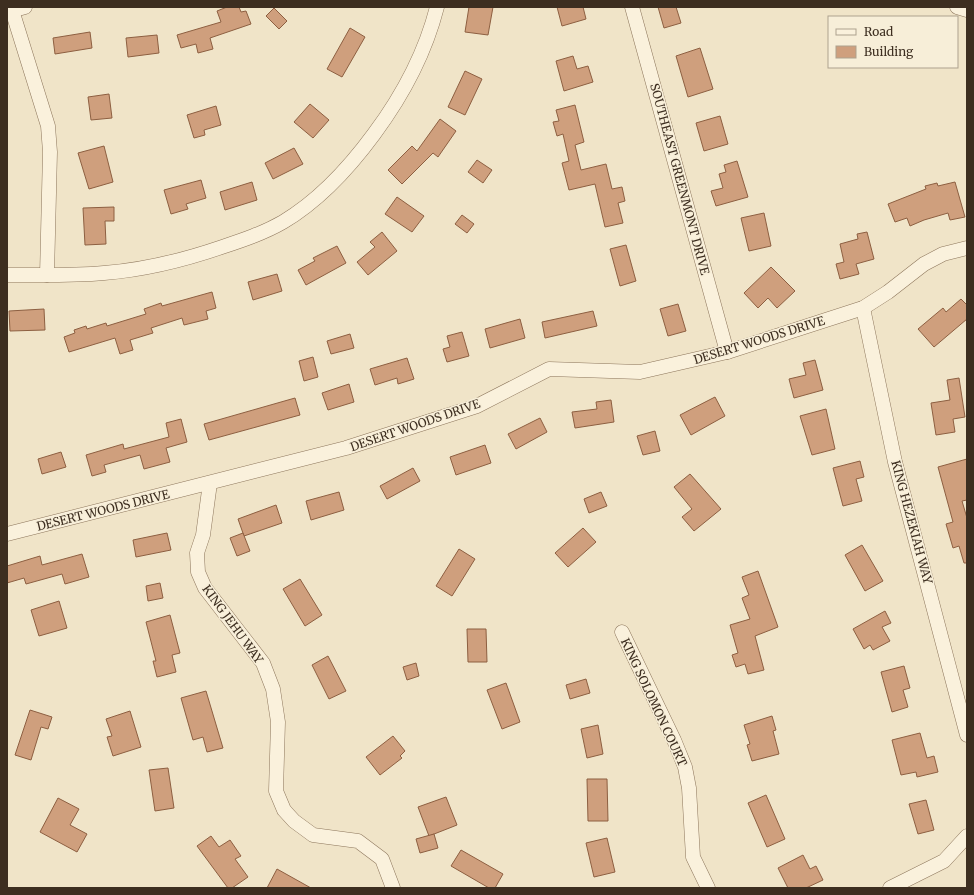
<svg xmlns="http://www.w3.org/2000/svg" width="974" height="895" font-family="Merriweather,serif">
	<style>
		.building { fill: #cf9f7d; stroke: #8d5f41 }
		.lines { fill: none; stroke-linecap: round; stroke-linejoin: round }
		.minor-casing { stroke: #8d765c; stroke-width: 15 }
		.minor { stroke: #faf1dc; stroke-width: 14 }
		.labels { text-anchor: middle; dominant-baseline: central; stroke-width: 3; stroke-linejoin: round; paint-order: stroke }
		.street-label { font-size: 12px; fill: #3d2e20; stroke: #f7eed8 }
	</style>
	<rect width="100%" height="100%" fill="#f0e4c8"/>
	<g class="building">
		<path d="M227 7H239L241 12 246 11 251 24 210 38 213 49 198 53 196 44 181 48 177 35 221 22 217 11Z"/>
		<path d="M469 7H493L488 35 465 32Z"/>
		<path d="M557 7H583L586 19 562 26Z"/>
		<path d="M658 7H676L681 23 664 28Z"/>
		<path d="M274 8 287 21 279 29 266 16Z"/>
		<path d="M350 28 365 37 342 77 327 69Z"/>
		<path d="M90 32 92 48 55 54 53 38Z"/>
		<path d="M157 35 159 53 128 57 126 38Z"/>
		<path d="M700 48 713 89 688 97 676 56Z"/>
		<path d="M573 56 577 69 588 66 593 82 564 91 556 61Z"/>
		<path d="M465 71 482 79 465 115 448 107Z"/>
		<path d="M109 94 112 118 91 120 88 97Z"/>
		<path d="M310 104 329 120 313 138 294 122Z"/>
		<path d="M575 105 584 142 575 145 581 170 606 164 612 189 622 187 625 201 618 203 623 223 605 227 595 184 569 190 562 163 569 161 563 134 557 136 553 122 559 121 556 110Z"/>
		<path d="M216 106 221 125 204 130 205 135 194 138 187 115Z"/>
		<path d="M720 116 728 144 704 151 696 123Z"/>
		<path d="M440 119 456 131 438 157 433 153 402 184 388 170 412 146 417 151Z"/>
		<path d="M104 146 113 182 89 189 78 153Z"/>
		<path d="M294 148 303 164 273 179 265 163Z"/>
		<path d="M477 160 492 170 483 183 468 172Z"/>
		<path d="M737 161 748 197 716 206 711 191 723 188 719 174 726 172 724 165Z"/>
		<path d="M201 180 206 198 186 204 188 209 171 214 164 190Z"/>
		<path d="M252 182 257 200 225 210 220 192Z"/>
		<path d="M955 182 965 217 950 220 948 213 924 220 910 226 907 218 895 222 888 204 926 189 925 186 937 183 938 186Z"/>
		<path d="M397 197 424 216 412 232 385 214Z"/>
		<path d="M114 207V221H105L106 244 85 245 83 208Z"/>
		<path d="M764 213 771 246 749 251 741 218Z"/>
		<path d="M462 215 474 224 467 233 455 224Z"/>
		<path d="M382 232 397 251 368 275 357 262 375 247 370 242Z"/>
		<path d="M867 232 874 259 856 264 859 274 840 279 836 264 844 262 840 244 858 239 857 234Z"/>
		<path d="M626 245 636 281 620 286 610 249Z"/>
		<path d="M337 246 346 263 306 285 298 270 315 261 313 258Z"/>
		<path d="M771 267 795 291 777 308 768 298 758 308 744 293Z"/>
		<path d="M277 274 282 291 253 300 248 282Z"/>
		<path d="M212 292 216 308 206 311 208 319 184 325 182 318 151 328 153 333 130 340 133 350 120 354 115 338 69 352 64 337 75 333 74 330 86 326 87 329 106 323 107 326 146 314 144 309 161 303 162 306Z"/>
		<path d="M961 299 967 305V319L934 347 918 329 943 308 946 312Z"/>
		<path d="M678 304 686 331 668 336 660 309Z"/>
		<path d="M44 309 45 330 10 331 9 311Z"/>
		<path d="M593 311 597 326 545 338 542 322Z"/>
		<path d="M520 319 525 338 490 348 485 329Z"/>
		<path d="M462 332 469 356 447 362 443 349 450 347 447 336Z"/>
		<path d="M350 334 354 348 331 354 327 341Z"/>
		<path d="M313 357 318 377 304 381 299 361Z"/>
		<path d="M407 358 414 379 398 384 397 378 375 385 370 369Z"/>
		<path d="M815 360 823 390 794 398 789 379 806 375 803 363Z"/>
		<path d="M959 378 965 417 953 419 955 432 936 435 931 403 950 400 947 380Z"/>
		<path d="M349 384 354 402 328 410 322 393Z"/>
		<path d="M715 397 725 416 691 435 680 415Z"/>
		<path d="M295 398 300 415 209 440 204 424Z"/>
		<path d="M611 400 614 422 575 428 572 412 597 409 596 402Z"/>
		<path d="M826 409 835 449 812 455 800 416Z"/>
		<path d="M540 418 547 432 516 449 508 434Z"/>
		<path d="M181 419 187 442 166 448 170 462 144 469 140 455 104 465 106 472 92 476 86 455 123 444 124 449 169 437 166 423Z"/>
		<path d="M655 431 660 451 643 455 637 436Z"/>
		<path d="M485 445 491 463 456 475 450 457Z"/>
		<path d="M61 452 66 467 42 474 38 459Z"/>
		<path d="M967 459V500L962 501 967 518V563H964L959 546 953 548 946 524 953 522 938 467Z"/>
		<path d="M860 461 864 477 856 479 862 501 843 506 833 468Z"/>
		<path d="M413 468 420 481 387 499 380 486Z"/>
		<path d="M690 474 721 509 694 531 682 517 692 509 674 487Z"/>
		<path d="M339 492 344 510 311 520 306 501Z"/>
		<path d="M601 492 607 506 589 513 584 499Z"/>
		<path d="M276 505 282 523 244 536 238 519Z"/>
		<path d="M583 528 596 542 568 567 555 553Z"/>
		<path d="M167 533 171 550 136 557 133 540Z"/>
		<path d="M243 533 250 551 237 556 230 538Z"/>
		<path d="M862 545 883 581 865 591 845 555Z"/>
		<path d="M459 549 475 559 452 596 436 586Z"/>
		<path d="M82 554 89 577 65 584 62 574 26 584 24 578 7 583V566L40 556 42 565Z"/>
		<path d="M758 571 778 627 755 636 764 670 748 674 745 664 736 667 732 655 738 653 730 625 750 619 742 598 749 595 742 577Z"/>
		<path d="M300 579 322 615 305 626 283 589Z"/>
		<path d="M160 583 163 598 148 601 146 586Z"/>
		<path d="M59 601 67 628 39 636 31 610Z"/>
		<path d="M885 611 891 623 882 627 890 641 873 650 870 645 864 649 853 629Z"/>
		<path d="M170 615 180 653 172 655 176 672 157 677 153 661H156L146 622Z"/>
		<path d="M467 629H486L487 662H468Z"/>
		<path d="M328 656 346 691 329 699 312 665Z"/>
		<path d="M416 663 419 676 407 680 403 667Z"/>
		<path d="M904 666 910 688 903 690 908 707 892 712 881 672Z"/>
		<path d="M586 679 590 693 570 699 566 685Z"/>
		<path d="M506 683 520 722 502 729 487 690Z"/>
		<path d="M206 691 223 748 207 752 203 737 193 740 181 698Z"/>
		<path d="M30 710 52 717 48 729 41 727 31 760 15 755Z"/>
		<path d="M130 711 141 747 113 756 107 737 112 736 106 719Z"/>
		<path d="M772 716 776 730 773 731 779 754 752 761 747 745 750 744 744 725Z"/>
		<path d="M598 725 603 754 587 758 581 729Z"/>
		<path d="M920 733 927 758 934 756 938 772 917 777 916 772 901 775 892 740Z"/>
		<path d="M393 736 405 751 400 756 402 758 380 775 366 757Z"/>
		<path d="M168 768 174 808 155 811 149 770Z"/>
		<path d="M587 779H607L608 821H588Z"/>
		<path d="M766 795 785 839 767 847 748 803Z"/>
		<path d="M446 797 457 825 429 836 418 807Z"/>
		<path d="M58 798 79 809 70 825 87 834 77 852 40 832Z"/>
		<path d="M926 800 934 830 918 834 909 804Z"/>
		<path d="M434 834 438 848 420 853 416 839Z"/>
		<path d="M211 836 219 847 230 840 241 856 235 859 248 877 232 888H228L197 846Z"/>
		<path d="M607 838 615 872 594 877 586 843Z"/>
		<path d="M461 850 503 874 495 888H489L451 866Z"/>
		<path d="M803 855 810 869 816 866 823 880 806 888H788L778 868Z"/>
		<path d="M277 869 311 888H267Z"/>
	</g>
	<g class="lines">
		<defs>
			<g id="minor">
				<path d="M11 7 48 126 50 152 47 275"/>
				<path d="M632 7 727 352"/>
				<path d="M957 7 967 10"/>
				<path d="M7 12 25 7"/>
				<path d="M7 275C39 275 72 276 104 273 144 270 184 260 222 247 243 240 264 233 283 222 320 200 349 168 374 134 403 95 425 54 437 7"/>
				<path d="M863 308 895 462 967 735"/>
				<path d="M210 483 203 535 197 553 198 572 205 588 263 663 273 689 278 722 276 791 284 810 294 821 313 835 358 841 382 859 393 888"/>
				<path d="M7 534 346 448 477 406 549 369 640 372 727 352 863 308 888 292 924 264 943 254 967 248"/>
				<path d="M622 632 674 740 685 767 689 788 693 857 708 888"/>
				<path d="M890 888 944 861 967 836"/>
			</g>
		</defs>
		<use href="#minor" class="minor-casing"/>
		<use href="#minor" class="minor"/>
	</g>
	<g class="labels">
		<g class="street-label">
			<text transform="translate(680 179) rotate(75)">SOUTHEAST GREENMONT DRIVE</text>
			<text transform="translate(759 340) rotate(-17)">DESERT WOODS DRIVE</text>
			<text transform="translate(415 425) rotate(-19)">DESERT WOODS DRIVE</text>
			<text transform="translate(103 510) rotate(-14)">DESERT WOODS DRIVE</text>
			<text transform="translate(912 522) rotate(75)">KING HEZEKIAH WAY</text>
			<text transform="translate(233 624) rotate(54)">KING JEHU WAY</text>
			<text transform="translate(654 702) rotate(65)">KING SOLOMON COURT</text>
		</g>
	</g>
	<rect width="974" height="895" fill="none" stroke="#3d2e20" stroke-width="16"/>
	<rect x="828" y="16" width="130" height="52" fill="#f7eed8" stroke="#ada18e"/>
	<rect x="836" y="29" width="20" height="6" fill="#faf1dc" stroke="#ada18e"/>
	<text x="864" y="36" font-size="12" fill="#3d2e20">Road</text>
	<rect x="836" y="46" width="20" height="12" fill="#cf9f7d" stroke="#ada18e"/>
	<text x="864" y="56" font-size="12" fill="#3d2e20">Building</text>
</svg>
